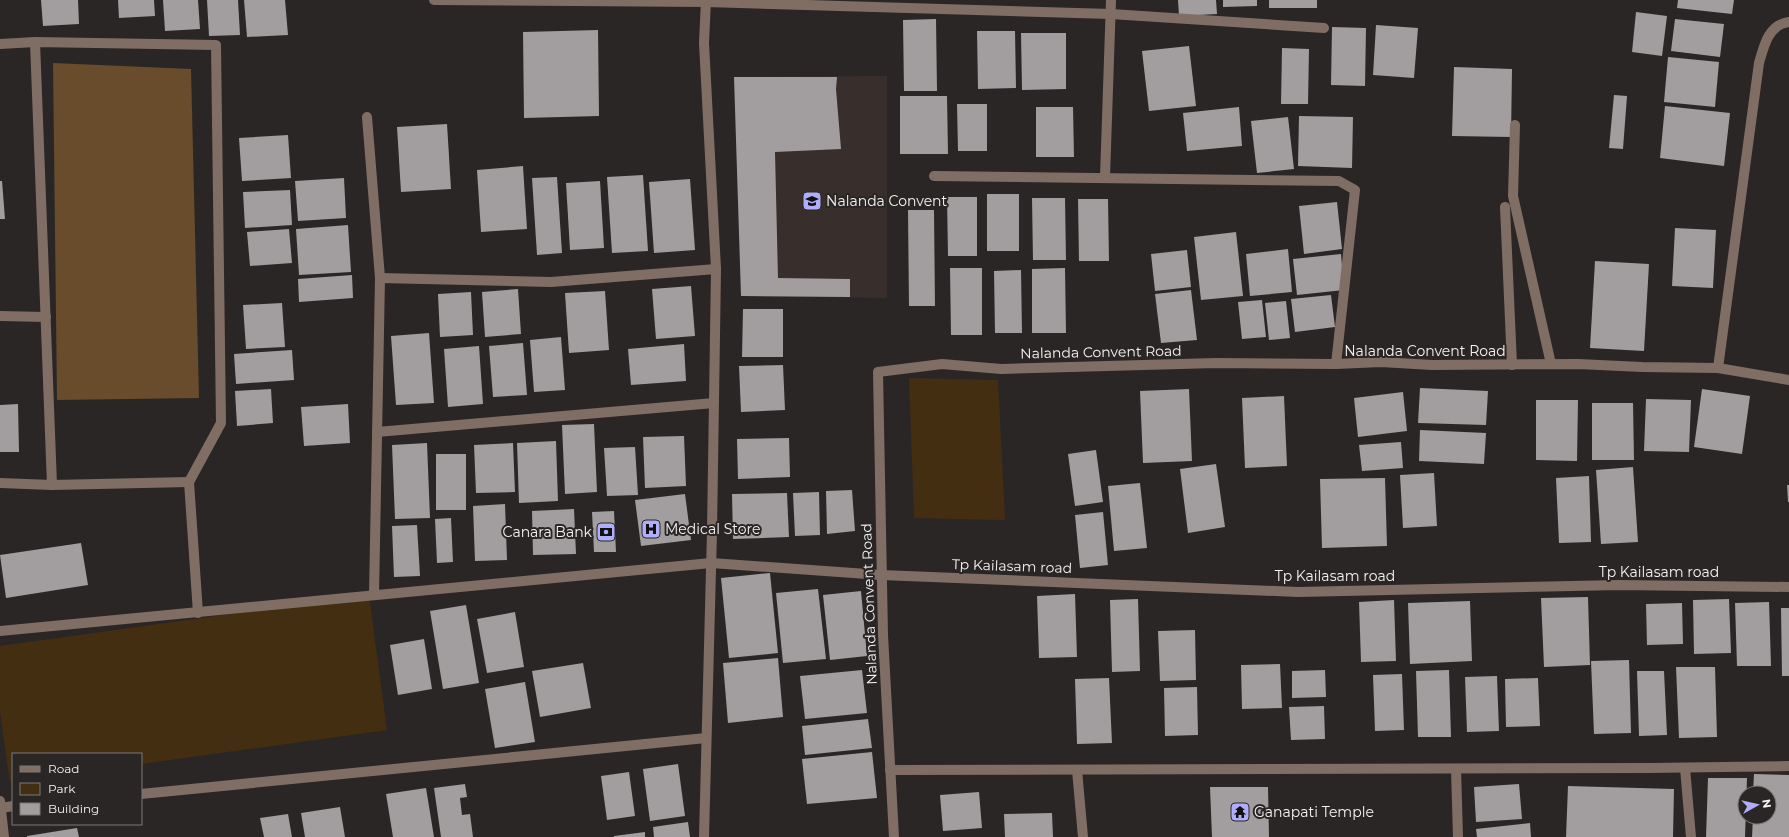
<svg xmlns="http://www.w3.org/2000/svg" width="1789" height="837" font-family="Montserrat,sans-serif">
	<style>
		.built { fill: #382e2c }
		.green { fill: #442e12 }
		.forest { fill: #684c2b }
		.building { fill: #a29d9e }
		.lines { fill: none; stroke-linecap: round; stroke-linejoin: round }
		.minor { stroke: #806e64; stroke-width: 10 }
		.labels { text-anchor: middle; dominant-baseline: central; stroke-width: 4; stroke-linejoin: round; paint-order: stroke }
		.poi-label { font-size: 14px; fill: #f5f3f2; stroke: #2a2626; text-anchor: start }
		.street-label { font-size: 14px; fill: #f5f3f2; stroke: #2a2626 }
	</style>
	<rect width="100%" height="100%" fill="#2a2626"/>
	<path class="built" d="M887 76V298L741 296 734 77Z"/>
	<g class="green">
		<path d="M909 378 998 380 1005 520 914 518Z"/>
		<path d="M369 595 387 730 141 764V754H13V782H10L0 712V646Z"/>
	</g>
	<path class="forest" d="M53 63 191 69 199 398 57 400Z"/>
	<g class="building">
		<path d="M41 0H78L79 24 43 26Z"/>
		<path d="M118 0H154L155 16 119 18Z"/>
		<path d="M163 0H198L200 29 165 31Z"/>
		<path d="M207 0H238L240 35 209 36Z"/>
		<path d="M244 0H285L288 35 247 37Z"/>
		<path d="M1178 0H1216L1217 14 1179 16Z"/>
		<path d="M1223 0H1257V6L1223 7Z"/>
		<rect x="1269" y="0" width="48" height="8"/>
		<path d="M1678 0H1734L1732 14 1677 8Z"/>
		<path d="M1636 12 1667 16 1662 56 1632 52Z"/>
		<path d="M936 19 937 91H904L903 20Z"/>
		<path d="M1675 19 1724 24 1720 57 1671 51Z"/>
		<path d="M1376 25 1418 28 1414 78 1373 75Z"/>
		<path d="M1332 27 1366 28 1365 86 1331 85Z"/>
		<path d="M598 30 599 116 524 118 523 32Z"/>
		<path d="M977 31H1015L1016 88 978 89Z"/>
		<path d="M1021 33H1066V89L1022 90Z"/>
		<path d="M1189 46 1196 106 1149 111 1142 51Z"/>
		<path d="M1282 48 1309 49 1308 104H1281Z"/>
		<path d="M1668 57 1719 62 1715 107 1664 102Z"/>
		<path d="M1454 67 1512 69 1511 137 1452 136Z"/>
		<path d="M734 77H837L836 89 841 149 775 152 778 278 850 279V297L741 296Z"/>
		<path d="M1614 95 1627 96 1623 149 1609 148Z"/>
		<path d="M900 96H947L948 154H900Z"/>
		<path d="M957 104H987V151H958Z"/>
		<path d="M1665 106 1730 113 1724 166 1660 158Z"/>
		<path d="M1036 107H1073L1074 157H1036Z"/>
		<path d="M1239 107 1242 146 1187 151 1183 113Z"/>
		<path d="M1299 116 1353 117 1352 168 1298 166Z"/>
		<path d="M1288 117 1294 169 1257 173 1251 121Z"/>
		<path d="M447 124 451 189 401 192 397 127Z"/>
		<path d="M288 135 291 178 242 181 239 138Z"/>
		<path d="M523 166 527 229 481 232 477 170Z"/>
		<path d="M643 175 648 251 612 253 607 177Z"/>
		<path d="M557 177 562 253 537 255 532 178Z"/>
		<path d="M344 178 346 218 298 221 295 181Z"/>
		<path d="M690 179 695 250 654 253 649 182Z"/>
		<path d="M0 181H2L5 219H0Z"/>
		<path d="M600 181 604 248 570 250 566 183Z"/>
		<path d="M290 190 292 225 245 228 243 192Z"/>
		<rect x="987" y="194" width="32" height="57"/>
		<path d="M947 197H977V256H948Z"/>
		<path d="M1032 198H1065L1066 260H1033Z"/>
		<path d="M1078 199H1108L1109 261H1079Z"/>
		<path d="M1337 202 1342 249 1304 254 1299 206Z"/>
		<path d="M908 210H934L935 306H909Z"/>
		<path d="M348 225 351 272 299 275 296 229Z"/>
		<path d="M1675 228 1716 230 1713 288 1672 286Z"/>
		<path d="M289 229 292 263 250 266 247 232Z"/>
		<path d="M1236 232 1243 296 1201 300 1194 237Z"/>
		<path d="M1288 249 1292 292 1250 296 1246 254Z"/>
		<path d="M1187 250 1191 287 1155 291 1151 254Z"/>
		<path d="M1341 254 1344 290 1297 295 1293 259Z"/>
		<path d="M1595 261 1649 264 1644 351 1590 348Z"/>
		<path d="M950 268H982V335H951Z"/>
		<path d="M1065 268 1066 333H1032V269Z"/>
		<path d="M1021 270 1022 333H995L994 271Z"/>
		<path d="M352 275 353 298 299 302 298 279Z"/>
		<path d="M691 286 695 336 656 339 652 289Z"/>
		<path d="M518 289 521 334 485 337 482 292Z"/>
		<path d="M1191 290 1197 340 1161 343 1155 294Z"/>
		<path d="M605 291 609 350 569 353 565 293Z"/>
		<path d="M471 292 473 335 440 337 438 294Z"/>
		<path d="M1331 295 1335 327 1295 332 1291 299Z"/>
		<path d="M1262 300 1266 337 1242 339 1238 302Z"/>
		<path d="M1286 301 1290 338 1269 340 1265 303Z"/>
		<path d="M282 303 285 347 246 349 243 305Z"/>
		<path d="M743 309H783V357H742Z"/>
		<path d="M429 333 434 403 396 405 391 336Z"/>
		<path d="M561 337 565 390 534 392 530 340Z"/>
		<path d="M523 343 527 395 493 397 489 346Z"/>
		<path d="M684 344 686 381 631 385 628 349Z"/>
		<path d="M479 346 483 404 448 407 444 349Z"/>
		<path d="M292 350 294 380 236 384 234 354Z"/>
		<path d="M783 365 785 410 741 412 739 366Z"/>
		<path d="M1420 388 1488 391 1486 425 1418 423Z"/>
		<path d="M271 389 273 423 237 426 235 391Z"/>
		<path d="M1189 389 1192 461 1143 463 1140 391Z"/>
		<path d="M1702 389 1750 396 1742 454 1694 447Z"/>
		<path d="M1403 392 1407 431 1358 437 1354 398Z"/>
		<path d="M1284 396 1287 466 1245 468 1242 398Z"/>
		<path d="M1646 399 1691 400 1689 452 1644 451Z"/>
		<path d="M1536 400H1578L1577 461 1536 460Z"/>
		<path d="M1592 403H1633L1634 460H1592Z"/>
		<path d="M18 404 19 452H0V405Z"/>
		<path d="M348 404 350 443 304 446 301 407Z"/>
		<path d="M594 424 597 492 565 494 562 425Z"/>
		<path d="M1420 430 1486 433 1484 464 1419 461Z"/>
		<path d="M684 436 686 486 645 488 643 437Z"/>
		<path d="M789 438 790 477 738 479 737 439Z"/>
		<path d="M556 441 558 501 519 503 517 443Z"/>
		<path d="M1401 442 1403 468 1362 471 1359 445Z"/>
		<path d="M427 443 430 518 395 519 392 445Z"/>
		<path d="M513 443 515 492 476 493 474 445Z"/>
		<path d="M635 447 638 495 607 496 604 448Z"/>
		<path d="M1096 450 1103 502 1075 506 1068 454Z"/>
		<rect x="436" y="454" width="30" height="56"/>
		<path d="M1216 464 1225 527 1188 533 1180 469Z"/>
		<path d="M1633 467 1638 542 1601 544 1596 470Z"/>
		<path d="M1434 473 1437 526 1403 528 1400 475Z"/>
		<path d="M1589 476 1591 542 1559 543 1556 478Z"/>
		<path d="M1385 478 1387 546 1322 548 1320 479Z"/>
		<path d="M1140 483 1147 548 1114 551 1108 486Z"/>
		<path d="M1787 485H1789V502H1788Z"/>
		<path d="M852 490 855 531 827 534 826 491Z"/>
		<path d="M819 492 820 535 795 536 793 493Z"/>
		<path d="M787 493 789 537 733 539 732 494Z"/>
		<path d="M685 494 691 540 641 546 635 500Z"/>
		<path d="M505 504 507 560 475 561 473 506Z"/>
		<path d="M574 509 576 554 533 555 532 511Z"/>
		<path d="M614 511 616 552H594L592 512Z"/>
		<path d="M1103 512 1108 565 1080 568 1075 515Z"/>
		<path d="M451 518 453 562 437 563 435 519Z"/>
		<path d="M417 525 420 576 394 577 392 526Z"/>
		<path d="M81 543 88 585 6 598 0 555Z"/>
		<path d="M770 573 778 653 729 658 721 578Z"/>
		<path d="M818 589 826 659 783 663 776 593Z"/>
		<path d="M861 591 867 656 830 660 823 595Z"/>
		<path d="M1075 594 1077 657 1039 658 1037 596Z"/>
		<path d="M1588 597 1590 665 1544 667 1541 598Z"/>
		<path d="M1138 599 1140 671 1112 672 1110 600Z"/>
		<path d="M1729 599 1731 653 1694 654 1693 600Z"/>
		<path d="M1394 600 1396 661 1361 662 1359 602Z"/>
		<path d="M1470 601 1472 661 1410 664 1408 603Z"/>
		<path d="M1769 602 1771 666H1737L1735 603Z"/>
		<path d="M1682 603 1683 644 1647 645 1646 604Z"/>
		<path d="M466 605 479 683 443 689 430 611Z"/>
		<path d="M1781 608H1789V676H1782Z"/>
		<path d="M515 612 524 667 487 673 477 619Z"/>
		<path d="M1195 630 1196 680 1160 681 1158 631Z"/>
		<path d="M424 639 432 689 398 695 390 645Z"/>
		<path d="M778 658 783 717 728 723 723 663Z"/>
		<path d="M1629 660 1631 733 1594 734 1591 661Z"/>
		<path d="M583 663 591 708 540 717 532 671Z"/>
		<path d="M1280 664 1282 708 1242 709 1241 665Z"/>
		<path d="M1676 667H1715L1717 737 1679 738Z"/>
		<path d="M862 670 867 713 805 719 800 676Z"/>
		<path d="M1325 670 1326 697 1292 698V671Z"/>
		<path d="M1449 670 1451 737H1418L1416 671Z"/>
		<path d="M1637 671H1664L1667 735 1639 736Z"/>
		<path d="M1402 674 1404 730 1375 731 1373 675Z"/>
		<path d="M1497 676 1499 731 1467 732 1465 677Z"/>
		<path d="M1109 678 1112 743 1077 744 1075 679Z"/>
		<path d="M1538 678 1540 726 1506 727 1505 679Z"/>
		<path d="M525 682 535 742 495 748 485 689Z"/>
		<path d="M1197 687 1198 735 1165 736 1164 688Z"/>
		<path d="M1324 706 1325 739 1291 740 1289 707Z"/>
		<path d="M868 719 872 748 805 755 802 726Z"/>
		<path d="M872 752 877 798 807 804 802 759Z"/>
		<path d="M678 764 685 816 650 821 643 769Z"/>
		<path d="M629 772 635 816 607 820 601 776Z"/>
		<path d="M1754 774 1789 775V837H1752L1753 817H1769V793H1753Z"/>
		<path d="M1708 778H1747L1745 837H1706Z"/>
		<path d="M465 784 467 797 460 798 462 815 470 814 473 837H441L434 788Z"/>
		<path d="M1519 784 1522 819 1476 822 1474 787Z"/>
		<path d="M1568 786 1674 789 1673 837H1566Z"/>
		<path d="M1210 787H1268L1269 837H1212Z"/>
		<path d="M426 788 434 837H393L386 794Z"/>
		<path d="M979 792 982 828 943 831 940 795Z"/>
		<path d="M340 807 345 837H305L301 813Z"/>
		<path d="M1052 813 1053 837H1005L1004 814Z"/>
		<path d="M288 814 292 837H264L260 818Z"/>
		<path d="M688 822 690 837H654L653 827Z"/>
		<path d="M1530 823 1531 837H1477L1476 829Z"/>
		<path d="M77 828 79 837H27V836Z"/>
		<path d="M645 832V837H614V836Z"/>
	</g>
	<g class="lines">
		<g class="minor">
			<path d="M434 0 706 2 1111 14 1324 28"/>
			<path d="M35 42 52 485"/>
			<path d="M0 44 35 42 216 45 221 423 189 482 198 613"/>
			<path d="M367 117 380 278 374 595"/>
			<path d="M1515 125 1513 196 1551 364"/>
			<path d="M934 176 1339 181 1355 190 1336 364"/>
			<path d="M1105 177 1111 0"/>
			<path d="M1505 207 1512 365"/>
			<path d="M380 278 551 282 716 269"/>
			<path d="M0 316 46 317"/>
			<path d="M1718 368 1759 63C1764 46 1768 25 1789 22"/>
			<path d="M377 432 714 403"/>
			<path d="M0 483 52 485 189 482"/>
			<path d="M0 631 711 563 881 575 1298 592 1619 585 1789 587"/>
			<path d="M1685 768 1691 837"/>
			<path d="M1456 769 1458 837"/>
			<path d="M890 770 1649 768 1789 766"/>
			<path d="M1077 770 1083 837"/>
			<path d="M141 794 706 738"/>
			<path d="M0 801 4 837"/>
			<path d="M1 808 13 806"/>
			<path d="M704 837 712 532 716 269 704 43 706 0"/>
			<path d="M894 837 883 635 878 372 942 364 1001 369 1216 363 1336 364 1381 362 1432 365 1578 364 1642 367 1718 368 1789 380"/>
		</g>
	</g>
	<defs>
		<symbol id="school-square" viewBox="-11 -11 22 22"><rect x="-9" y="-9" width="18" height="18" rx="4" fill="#b0aefa" stroke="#2a2626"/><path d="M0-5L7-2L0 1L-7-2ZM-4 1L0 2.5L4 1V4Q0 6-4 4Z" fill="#111"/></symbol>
		<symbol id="hospital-square" viewBox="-11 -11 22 22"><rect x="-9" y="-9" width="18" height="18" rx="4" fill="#b0aefa" stroke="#2a2626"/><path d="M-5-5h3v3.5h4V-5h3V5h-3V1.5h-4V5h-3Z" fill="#111"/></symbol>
		<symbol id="bank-square" viewBox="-11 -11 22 22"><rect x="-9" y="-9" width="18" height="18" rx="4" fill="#b0aefa" stroke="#2a2626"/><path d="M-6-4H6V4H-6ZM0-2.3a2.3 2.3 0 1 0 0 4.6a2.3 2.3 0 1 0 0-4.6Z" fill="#111"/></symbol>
		<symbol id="temple-square" viewBox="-11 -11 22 22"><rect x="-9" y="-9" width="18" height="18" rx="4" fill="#b0aefa" stroke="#2a2626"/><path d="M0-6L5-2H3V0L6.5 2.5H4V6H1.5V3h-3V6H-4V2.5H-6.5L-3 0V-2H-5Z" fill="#111"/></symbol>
	</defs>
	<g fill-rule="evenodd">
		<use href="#school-square" x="801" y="190" width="22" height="22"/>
		<use href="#hospital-square" x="640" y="518" width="22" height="22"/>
		<use href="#bank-square" x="595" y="521" width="22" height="22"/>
		<use href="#temple-square" x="1229" y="801" width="22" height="22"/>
	</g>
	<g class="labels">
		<g class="poi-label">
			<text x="826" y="201">Nalanda Convent</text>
			<text x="665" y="529">Medical Store</text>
			<text x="592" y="532" text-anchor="end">Canara Bank</text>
			<text x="1254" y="812">Ganapati Temple</text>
		</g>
		<g class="street-label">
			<text x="1425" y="351">Nalanda Convent Road</text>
			<text transform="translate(1101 352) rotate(-1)">Nalanda Convent Road</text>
			<text transform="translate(1012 566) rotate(2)">Tp Kailasam road</text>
			<text x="1659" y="572">Tp Kailasam road</text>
			<text x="1335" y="576">Tp Kailasam road</text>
			<text transform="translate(869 604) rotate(-92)">Nalanda Convent Road</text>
		</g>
	</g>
	<rect x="12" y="753" width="130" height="72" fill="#2a2626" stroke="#7b7878"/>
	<rect x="20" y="766" width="20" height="6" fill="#806e64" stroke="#7b7878"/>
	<text x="48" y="773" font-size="12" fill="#f5f3f2">Road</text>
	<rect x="20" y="783" width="20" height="12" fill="#442e12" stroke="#7b7878"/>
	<text x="48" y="793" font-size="12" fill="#f5f3f2">Park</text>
	<rect x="20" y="803" width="20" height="12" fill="#a29d9e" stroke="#7b7878"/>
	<text x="48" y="813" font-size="12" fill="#f5f3f2">Building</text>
	<g transform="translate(1757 805) rotate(82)"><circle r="19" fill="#2a2626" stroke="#7b7878"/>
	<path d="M0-3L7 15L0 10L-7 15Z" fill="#b0aefa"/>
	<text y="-6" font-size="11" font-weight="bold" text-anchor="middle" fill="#f5f3f2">N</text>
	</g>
</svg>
